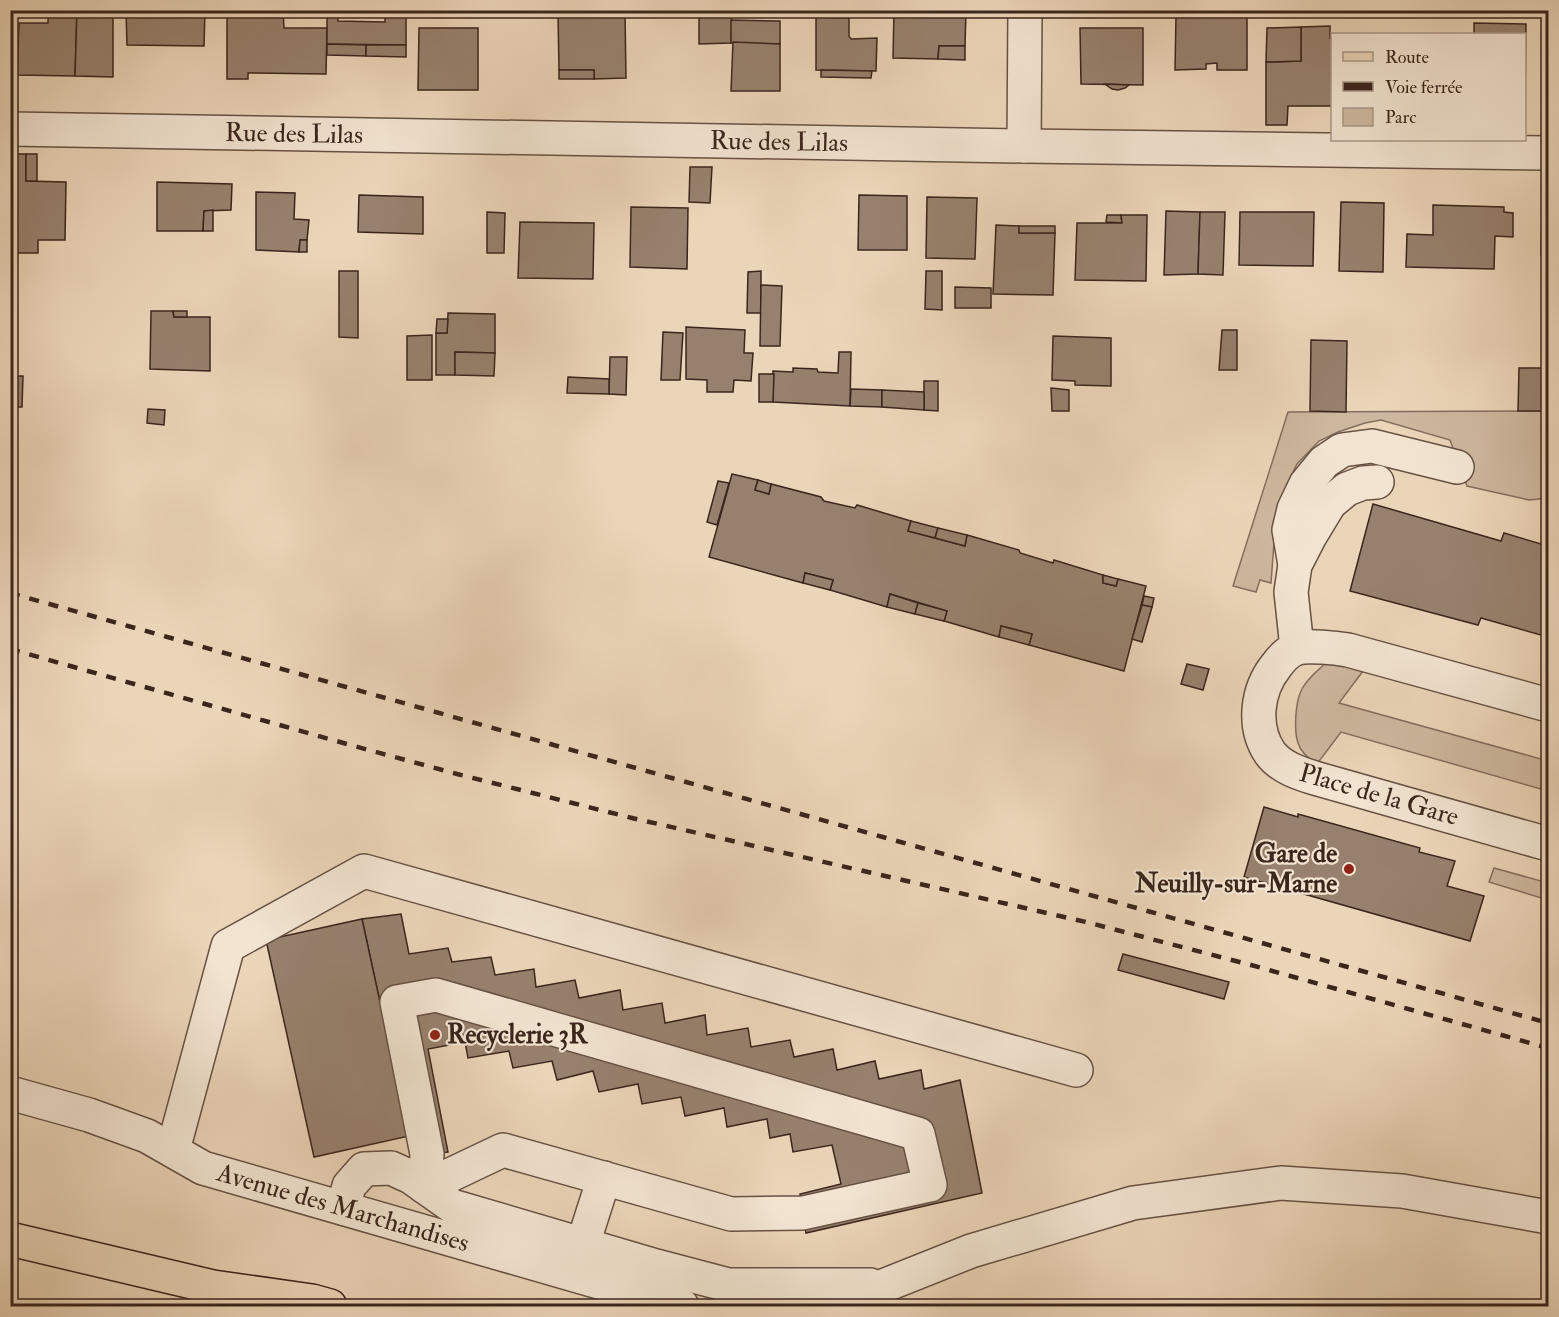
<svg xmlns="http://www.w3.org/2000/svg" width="1559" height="1317" font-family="'IM FELL Double Pica',serif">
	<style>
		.green { fill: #cdb79e; stroke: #846e5e; stroke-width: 1.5 }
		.building { fill: #97816e; stroke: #3b261d; stroke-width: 1.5 }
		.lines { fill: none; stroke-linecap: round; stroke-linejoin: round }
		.minor-casing { stroke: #675244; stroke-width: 36 }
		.major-casing { stroke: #3b261d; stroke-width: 36 }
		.minor { stroke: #f2e4d1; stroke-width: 33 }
		.major { stroke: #ebd5b8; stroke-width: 33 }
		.rail { stroke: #3b261d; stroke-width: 4.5; stroke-dasharray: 10 10; stroke-linecap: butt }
		.poi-dot { fill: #8f2418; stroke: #f2e4d1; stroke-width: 2 }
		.labels { text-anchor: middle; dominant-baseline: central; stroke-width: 4.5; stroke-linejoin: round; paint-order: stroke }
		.street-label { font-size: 26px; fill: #3b261d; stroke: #f2e4d1 }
		.poi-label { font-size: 26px; font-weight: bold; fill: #3b261d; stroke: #f2e4d1; text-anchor: end }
	</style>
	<rect width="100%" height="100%" fill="#ebd5b8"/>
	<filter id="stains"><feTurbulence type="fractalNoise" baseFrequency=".00333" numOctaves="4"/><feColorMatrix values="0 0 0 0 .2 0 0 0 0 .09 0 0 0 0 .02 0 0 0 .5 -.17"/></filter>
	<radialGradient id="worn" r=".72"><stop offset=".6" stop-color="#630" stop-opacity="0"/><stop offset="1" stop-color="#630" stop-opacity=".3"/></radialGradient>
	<g class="green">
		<path d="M1548 411V498L1529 500 1467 486 1450 440 1381 420 1365 423 1338 432 1319 441 1297 464 1287 484 1275 529 1271 583 1260 580 1256 592 1233 586 1288 412Z"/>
		<path d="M1326 663 1366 667 1339 703 1548 761V791L1341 732 1317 764C1309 759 1301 753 1298 743 1294 731 1295 704 1301 691 1306 680 1317 671 1326 663Z"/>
		<path d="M1494 868 1548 883V900L1489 882Z"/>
	</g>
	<g class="building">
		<path d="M48 10H77L75 76 17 75 19 23H48Z"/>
		<path d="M77 10H113V77L75 76Z"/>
		<path d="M126 10H205L204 46 127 45Z"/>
		<path d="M227 10H283L284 28H327L326 74 248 73V79H227Z"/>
		<path d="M327 10H338V21L385 22V10H406V45L327 44Z"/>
		<path d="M699 10H732L731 43 699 44Z"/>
		<path d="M894 10H966L965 46H939L938 59 893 58Z"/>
		<path d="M625 13 626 78 594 79V70H559L558 14Z"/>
		<path d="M1247 14V70H1217V63L1206 64V69L1175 70 1176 15Z"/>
		<path d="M816 17 849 18V36L851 39 877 38 876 71 816 70Z"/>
		<path d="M731 20 780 21V44L731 43Z"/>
		<path d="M1474 23 1526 24 1525 98 1524 34H1474Z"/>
		<path d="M1330 26V38H1332V106H1288L1287 125H1266V62L1301 61V27Z"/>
		<path d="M1301 27V61L1266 62 1267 28Z"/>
		<path d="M419 28H478V90H418Z"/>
		<path d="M1080 28H1143V85L1081 84Z"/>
		<path d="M733 42 780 44V91H731Z"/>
		<path d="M327 44 366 45V56L327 55Z"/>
		<path d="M366 45H406V57L366 56Z"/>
		<path d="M939 46H965V60L938 59Z"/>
		<rect x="559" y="70" width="35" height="9"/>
		<path d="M821 70 872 71 871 78 821 77Z"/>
		<path d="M1105 84 1129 85 1125 88 1118 90 1112 89Z"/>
		<path d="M10 154H26V181L66 182 65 240H38V253H10Z"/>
		<rect x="26" y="154" width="11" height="27"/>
		<path d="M690 167H712L710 203 689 202Z"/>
		<path d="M157 182 232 184 231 210 204 211 203 231H157Z"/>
		<path d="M256 192 295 193 294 219 309 220 307 240H300L299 252 256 250Z"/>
		<path d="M359 195 423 197V234L358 232Z"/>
		<path d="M859 195 907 196V250H858Z"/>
		<path d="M927 197 977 198 975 259 926 258Z"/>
		<path d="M1341 202 1384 203 1383 272 1339 271Z"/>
		<path d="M1433 205 1504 207V212L1513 213V237L1495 236 1494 269 1406 267 1407 234 1433 235Z"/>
		<path d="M631 207 688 208 687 269 630 267Z"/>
		<path d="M1542 209H1548V255H1541Z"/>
		<path d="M213 210V231H203L204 211Z"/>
		<path d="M1166 211 1200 212 1198 274 1164 275Z"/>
		<path d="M487 212 505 213 504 253H487Z"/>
		<path d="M1200 212H1225L1223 275 1198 274Z"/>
		<path d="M1240 212H1314L1313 266 1239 265Z"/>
		<path d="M1107 215H1121L1122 223 1106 222Z"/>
		<path d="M1121 215H1147L1146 281 1075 280 1077 223H1122Z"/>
		<path d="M520 222 594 223 593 279 518 278Z"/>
		<path d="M996 225 1019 226V233H1055L1053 295 993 294Z"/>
		<rect x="1019" y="226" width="36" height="7"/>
		<path d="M300 240H307V252H299Z"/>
		<path d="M339 271H358V338L339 337Z"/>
		<path d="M761 271V313H747L748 272Z"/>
		<path d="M926 271H942V310L925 309Z"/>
		<path d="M761 285 782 286 780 346H760Z"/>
		<path d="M955 287 991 288V308H955Z"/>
		<path d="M151 311H173L174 317H210V371L150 369Z"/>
		<path d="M173 311H187V317H174Z"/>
		<path d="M448 313 495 314V353L455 352V375H436V333H447Z"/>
		<path d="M437 319H448L447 333H436Z"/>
		<path d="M686 327 745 330 744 353H753L751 381 734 380 733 392H707V380L686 379Z"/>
		<path d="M1222 330H1237V370H1219Z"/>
		<path d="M663 332 683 333 680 380H661Z"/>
		<path d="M432 335V380H407V336Z"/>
		<path d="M1053 336 1111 338V386L1075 385V381L1052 380Z"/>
		<path d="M1311 340 1347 341 1346 412 1310 411Z"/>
		<path d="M455 352 495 353 494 376 455 375Z"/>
		<path d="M839 352H851L850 406 773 402V371L793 372V368L817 369 818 372 838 373Z"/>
		<path d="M610 357H627L626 395 609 394Z"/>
		<path d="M1519 368H1545L1544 411H1518Z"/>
		<path d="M759 374H774L773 402H759Z"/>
		<path d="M10 376H23L22 407H10Z"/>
		<path d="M568 377 609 379V394L567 393Z"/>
		<path d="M924 381H938V411L924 410Z"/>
		<path d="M1051 388 1069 390V411H1052Z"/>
		<path d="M851 389 882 390V407L850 406Z"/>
		<path d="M882 390 924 392V410L882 407Z"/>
		<path d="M148 409 165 410 164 425 147 423Z"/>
		<path d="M732 474 758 480 755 490 769 494 771 484 821 497 824 501 855 508 857 505 911 521 908 531 965 546 967 535 1019 550 1020 553 1053 563 1054 560 1103 575V583L1116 586 1118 579 1146 586 1124 671 1029 645 1032 634 1001 626 999 637 944 621 947 611 890 594 887 607 830 590 833 580 805 573 803 583 709 557Z"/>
		<path d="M758 480 771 484 769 494 755 490Z"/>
		<path d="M718 481 729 483 717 525 707 522Z"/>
		<path d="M1373 504 1501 541 1504 533 1548 546V637L1481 618 1478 625 1350 591Z"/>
		<path d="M911 521 938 528 935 538 908 531Z"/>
		<path d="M938 528 967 535 965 546 935 538Z"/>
		<path d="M805 573 833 580 830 590 803 583Z"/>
		<path d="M1103 575 1118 579 1116 586 1103 583Z"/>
		<path d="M890 594 918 603 915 614 887 607Z"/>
		<path d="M1144 596 1154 598 1152 607 1142 605Z"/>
		<path d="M918 603 947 611 944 621 915 614Z"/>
		<path d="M1142 605 1152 607 1142 642 1132 639Z"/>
		<path d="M1001 626 1032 634 1029 645 999 637Z"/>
		<path d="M1187 664 1209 669 1203 690 1181 684Z"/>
		<path d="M1264 807 1298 817V814L1420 848 1419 852 1455 861 1447 886 1484 896 1470 941 1244 877Z"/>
		<path d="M401 914 409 954 448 948 452 962 491 957 495 975 534 969 536 987 575 980 579 998 620 990 623 1010 662 1003 665 1023 705 1015 707 1035 748 1028 751 1047 790 1040 794 1057 833 1049 837 1070 875 1061 879 1079 921 1070 924 1089 960 1080 982 1193 806 1233 800 1194 841 1184 832 1145 793 1152 790 1134 770 1138 767 1119 727 1127 724 1108 685 1116 681 1097 642 1104 638 1084 599 1092 593 1071 557 1080 552 1061 513 1068 509 1051 468 1058 465 1042 428 1049 448 1152 412 1156 409 1136 362 919Z"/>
		<path d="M362 919 409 1136 314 1157 266 940Z"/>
		<path d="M1123 954 1229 982 1224 999 1118 970Z"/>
	</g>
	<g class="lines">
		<defs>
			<g id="minor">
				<path d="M10 129 1024 146 1548 153"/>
				<path d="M1024 146 1025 10"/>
				<path d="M1295 565 1289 530 1294 509 1306 484 1324 462 1342 450 1372 446 1457 467"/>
				<path d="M1297 648 1291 592 1295 565 1310 536 1330 503 1347 489 1363 483 1377 482"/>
				<path d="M1548 705 1348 650C1336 648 1308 645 1297 648 1289 651 1281 659 1276 666 1257 690 1252 726 1270 753 1281 768 1301 774 1318 779L1548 844"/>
				<path d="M436 995 918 1134 930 1185 803 1213 731 1214 503 1150 425 1187 427 1154 397 1002Z"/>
				<path d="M10 1093 89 1115 147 1136 203 1168 682 1306"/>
				<path d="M173 1150 228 946 364 871 1076 1070"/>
				<path d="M343 1208 349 1186 364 1169 391 1168 411 1177 452 1206 656 1266 728 1285H870"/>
				<path d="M583 1244 604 1178"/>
				<path d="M833 1306 971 1251 1133 1203 1281 1183 1402 1191 1548 1217"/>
			</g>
			<path id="major" d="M10 1239 213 1287 312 1301 330 1306"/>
		</defs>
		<use href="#minor" class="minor-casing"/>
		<use href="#major" class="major-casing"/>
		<use href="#minor" class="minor"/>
		<use href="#major" class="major"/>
		<g class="rail">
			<path d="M10 593 1548 1023"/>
			<path d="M10 649 354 746 457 774 632 818 1086 922 1251 965 1548 1048"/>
		</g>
	</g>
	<g class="poi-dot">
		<circle cx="1349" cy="869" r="6"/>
		<circle cx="435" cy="1035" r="6"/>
	</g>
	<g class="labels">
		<g class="street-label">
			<text transform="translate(294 134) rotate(1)">Rue des Lilas</text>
			<text transform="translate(779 142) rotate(1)">Rue des Lilas</text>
			<text transform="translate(1379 795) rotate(16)">Place de la Gare</text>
			<text transform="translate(343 1208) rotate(16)">Avenue des Marchandises</text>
		</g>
		<g class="poi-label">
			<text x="1337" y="854">Gare de<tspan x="1337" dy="30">Neuilly-sur-Marne</tspan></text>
			<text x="447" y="1035" text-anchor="start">Recyclerie 3R</text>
		</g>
	</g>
	<rect width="1559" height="1317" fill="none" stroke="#ebd5b8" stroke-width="36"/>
	<rect x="12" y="12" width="1535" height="1293" fill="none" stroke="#3b261d" stroke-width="3"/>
	<rect x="18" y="18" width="1523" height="1281" fill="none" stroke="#3b261d" stroke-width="1.5"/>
	<rect x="1331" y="33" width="195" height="108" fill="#f2e4d1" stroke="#a99889" stroke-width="1.5"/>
	<rect x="1343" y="52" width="30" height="9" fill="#ebd5b8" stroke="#a99889" stroke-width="1.5"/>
	<text x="1385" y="63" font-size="18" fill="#3b261d">Route</text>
	<rect x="1343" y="82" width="30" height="9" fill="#3b261d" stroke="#a99889" stroke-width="1.5"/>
	<text x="1385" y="93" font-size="18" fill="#3b261d">Voie ferrée</text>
	<rect x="1343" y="108" width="30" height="18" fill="#cdb79e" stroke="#a99889" stroke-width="1.5"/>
	<text x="1385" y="123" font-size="18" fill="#3b261d">Parc</text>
	<rect width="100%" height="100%" filter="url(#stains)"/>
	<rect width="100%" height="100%" fill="url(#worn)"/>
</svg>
